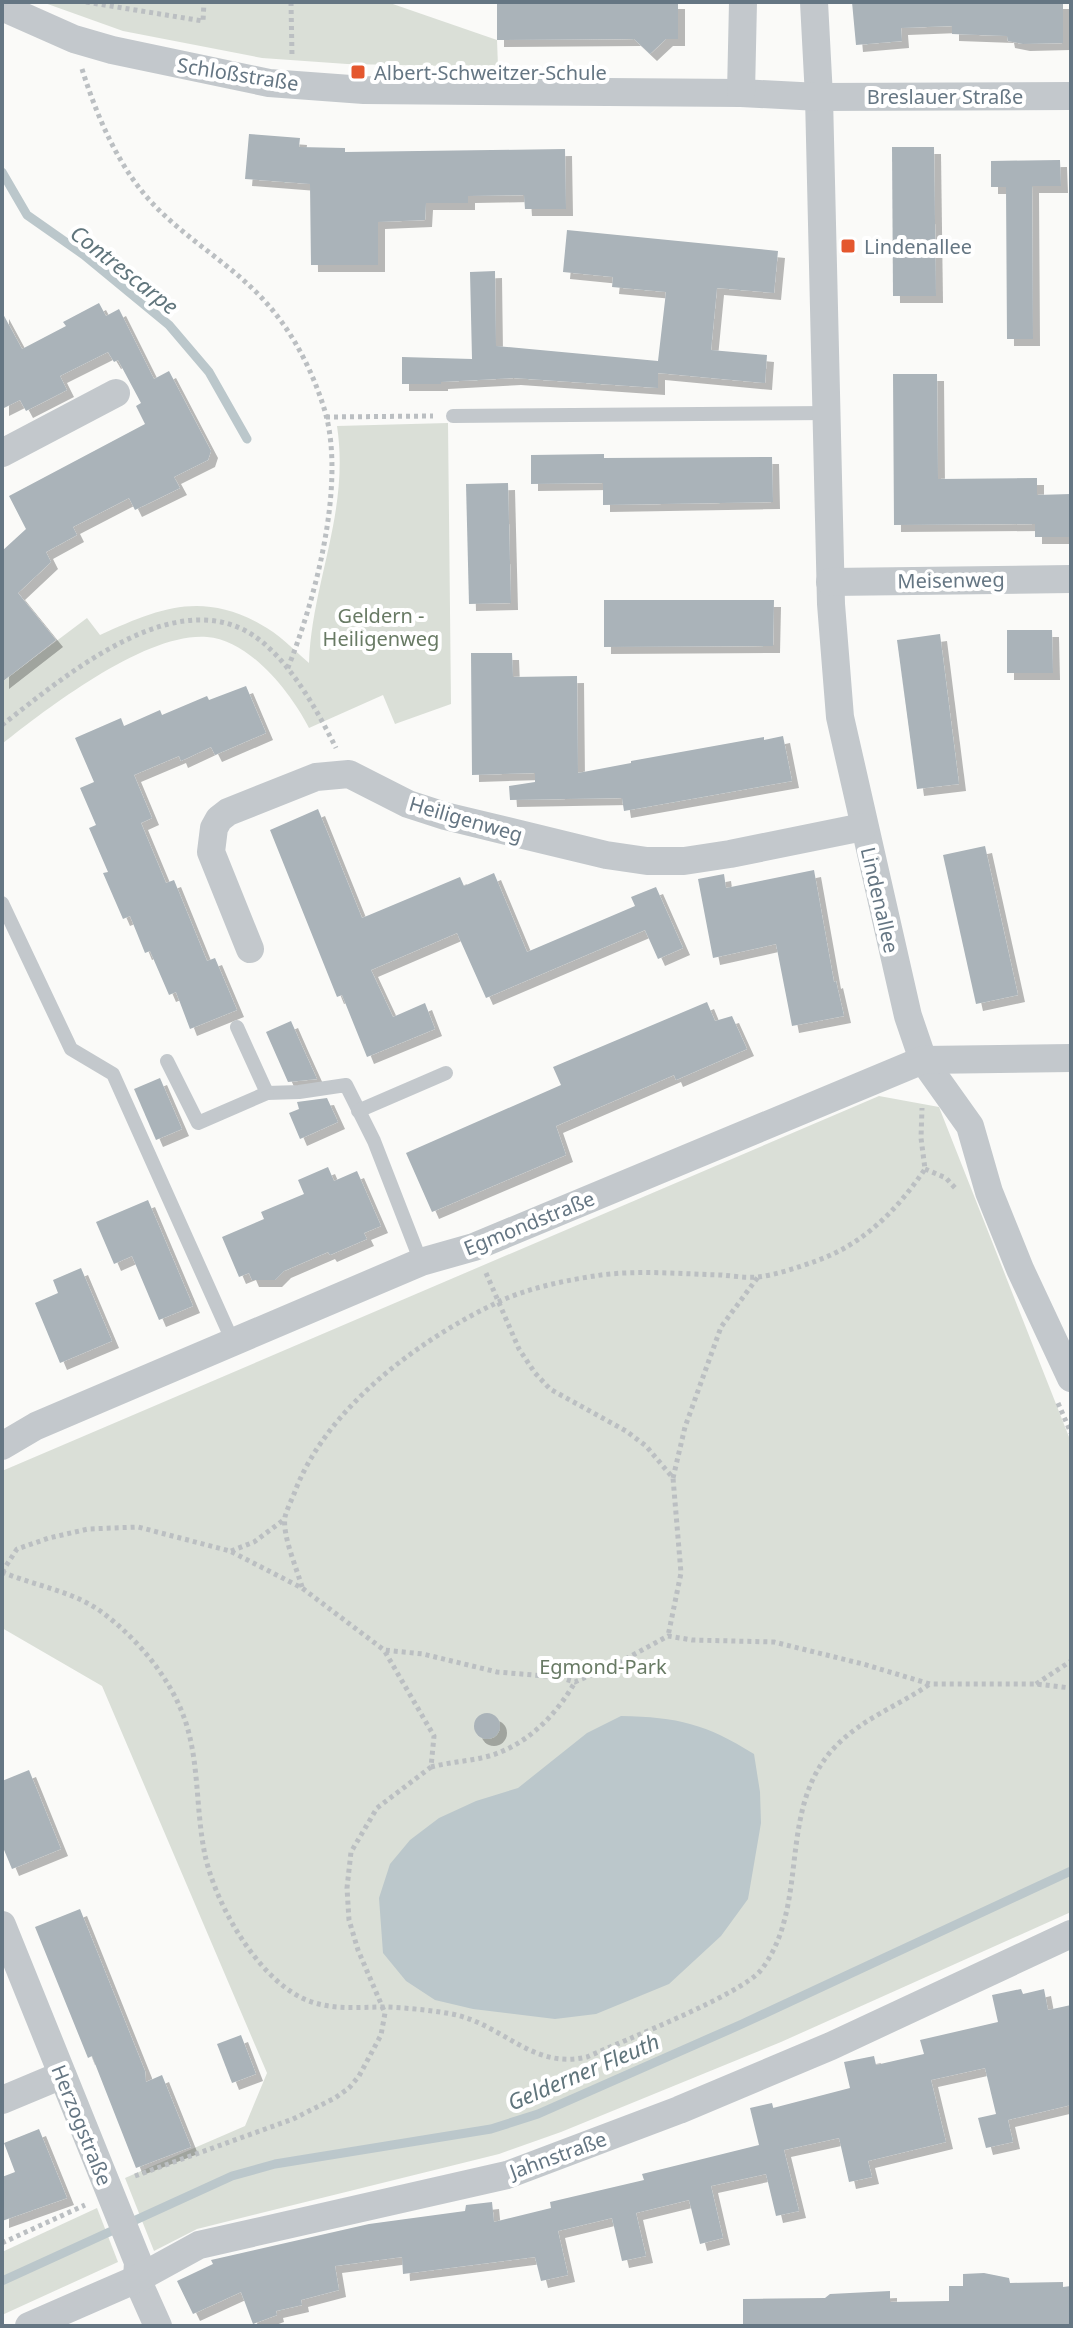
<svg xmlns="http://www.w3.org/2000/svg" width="1073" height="2328" font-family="'Noto Sans',sans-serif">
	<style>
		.green { fill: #dadfd7 }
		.water { fill: #bbc7cb }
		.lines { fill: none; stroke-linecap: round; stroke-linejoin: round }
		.stream { stroke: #bbc7cb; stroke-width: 9 }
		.building { fill: #aab3b9; filter: url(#shadow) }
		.path { stroke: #bbbfc2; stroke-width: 5; stroke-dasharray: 4 4; stroke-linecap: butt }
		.service { stroke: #c3c8cc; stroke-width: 14 }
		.minor { stroke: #c3c8cc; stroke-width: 28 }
		.poi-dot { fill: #e4572e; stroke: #fff; stroke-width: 3 }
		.labels { text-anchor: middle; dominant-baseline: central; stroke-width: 8; stroke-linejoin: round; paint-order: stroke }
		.poi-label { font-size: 20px; fill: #657683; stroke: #fff; text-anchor: start }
		.street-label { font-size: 20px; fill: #657683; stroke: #fff }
		.park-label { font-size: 20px; fill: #687a64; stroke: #fff }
		.water-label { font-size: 22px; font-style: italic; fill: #60757c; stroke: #fff }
	</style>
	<defs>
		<filter id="shadow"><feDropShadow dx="7" dy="7" stdDeviation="0" flood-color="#0004"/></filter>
	</defs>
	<rect width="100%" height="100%" fill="#fafaf8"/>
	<g class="green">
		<path d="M42 2H387L497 40 498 67 347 64 262 58 123 31Z"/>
		<path d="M448 423 451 704 395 724 383 695 309 728C291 693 250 640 207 637 146 632 49 707 2 744V682L87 618 100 635C158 609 200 591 260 624 279 634 293 649 309 663 312 581 350 512 337 426Z"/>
		<path d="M879 1096 939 1107 1071 1442V1912L781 2042 561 2132 499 2154 197 2229 154 2251 125 2178 245 2126 267 2073 102 1686 2 1628V1471Z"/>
		<path d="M97 2208 118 2262 2 2315V2252Z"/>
	</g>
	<path class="water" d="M621 1716C678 1717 706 1724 754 1754L760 1792 761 1823 748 1899 721 1936 669 1984 596 2014 555 2019 473 2009 435 2000 406 1981 383 1953 379 1898 390 1864 410 1840 439 1818 476 1801 518 1788 587 1733Z"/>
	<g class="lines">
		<g class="stream">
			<path d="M2 172 27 215 84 255 169 325 209 372 247 439"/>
			<path d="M2 2281 232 2176 275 2164 491 2129 538 2114 742 2024 1071 1871"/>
		</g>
	</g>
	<g class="building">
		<path d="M497 2H678V39H666L650 54 634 39 497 40Z"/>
		<path d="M852 2H1063V43L1023 44 1008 41 1007 36 952 34V26L901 28 902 41 856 45Z"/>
		<path d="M249 134 300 138 299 147 345 148V152L565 149 566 209H525L524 195 468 196V203H426L425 220 378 222V265H311L310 184 245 179Z"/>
		<path d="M892 147H934L936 296H893Z"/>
		<path d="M1060 160 1061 186H1032L1033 339H1007L1006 187H991V161Z"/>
		<path d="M567 230 778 251 774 293 717 288 711 350 767 355 765 383 658 373V388L514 378 441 382V384H402V357L472 359 470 272 495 271 496 346 658 361 666 292 612 287 613 277 563 272Z"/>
		<path d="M99 303 106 316 119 309 154 379 169 371 211 451 208 460 174 477 180 488 135 510 129 498 73 527 77 535 46 552 51 562 18 593 56 640 2 682V551L26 529 9 496 145 424 136 406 141 403 118 360 114 362 108 352 60 376 67 390 26 411 20 400 2 409V312L22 349 66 326 63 322Z"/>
		<path d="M893 374H937L938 479 1037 478V495L1071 494V537H1035V524L894 525Z"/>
		<path d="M604 454V458L772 457 773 502 603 505V483L531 484V455Z"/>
		<path d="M508 483 511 603 469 604 466 484Z"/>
		<path d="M604 600H774L773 646 604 647Z"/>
		<path d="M1007 630H1052L1053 673H1007Z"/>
		<path d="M940 634 959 784 917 789 897 640Z"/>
		<path d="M471 653H512L513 677 577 676 578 773 631 763V761L764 737V740L783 736 792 781 624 811 622 798 510 800 509 786 535 782V773L472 775Z"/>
		<path d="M246 686 266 733 215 755 211 747 181 761 179 756 134 775 152 818 141 823 166 883 174 880 207 961 215 958 237 1010 190 1029 176 992 169 995 150 951 145 953 130 916 123 919 103 873 108 872 89 828 96 825 80 788 94 782 75 738 121 718 124 726 160 710 162 715 207 696 209 700Z"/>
		<path d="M318 809 362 918 460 877 464 886 494 873 527 952 635 906 631 897 656 887 683 948 658 959 645 930 486 998 457 933 371 970 393 1017 425 1003 435 1029 367 1057 342 995 337 997 270 830Z"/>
		<path d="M985 846 1018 995 976 1004 943 855Z"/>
		<path d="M814 870 834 982 836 981 844 1016 792 1026 776 944 713 958 698 879 724 874 726 888Z"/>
		<path d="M707 1002 715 1021 732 1016 747 1049 676 1080 674 1075 556 1126 566 1155 432 1212 406 1153 561 1085 553 1067Z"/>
		<path d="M291 1021 302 1046 317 1079 288 1082 266 1032Z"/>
		<path d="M160 1078 182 1129 156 1140 134 1089Z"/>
		<path d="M327 1098 338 1122 300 1139 289 1113 299 1109 297 1102Z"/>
		<path d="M328 1167 334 1181 357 1171 381 1226 364 1233 367 1239 330 1255 328 1252 284 1271 275 1280H252L249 1273 239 1277 222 1237 264 1219 261 1212 304 1194 298 1180Z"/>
		<path d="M148 1200 193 1306 159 1320 132 1256 114 1264 96 1222Z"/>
		<path d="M81 1268 112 1341 60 1363 35 1303 58 1293 53 1280Z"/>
		<circle cx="487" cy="1726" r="13"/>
		<path d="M29 1770 61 1849 12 1869 2 1845V1781Z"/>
		<path d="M80 1909 145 2071 146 2082 162 2075 191 2147 136 2168 92 2056 88 2058 35 1927Z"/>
		<path d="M1021 1989 1023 1994 1044 1989 1048 2010 1071 2005V2105L1008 2120 1013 2142 986 2148 978 2118 996 2114 985 2068 931 2080 946 2142 868 2161 872 2177 849 2182 839 2138 784 2150 799 2211 776 2216 766 2174 711 2186 723 2238 700 2244 689 2200 636 2213 646 2256 622 2261 612 2218 558 2231 568 2275 541 2281 535 2257 403 2274 402 2257 335 2266 339 2290 301 2300 302 2305 276 2311 277 2315 253 2324 241 2292 193 2314 177 2281 213 2264 211 2260 369 2224 465 2211 466 2205 492 2202 494 2222 551 2208 550 2202 644 2180 642 2174 759 2145 750 2108 772 2103 777 2123 773 2108 850 2088 844 2062 874 2056 876 2065 924 2054 920 2040 998 2022 992 1995Z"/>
		<path d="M241 2035 256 2074 232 2083 217 2044Z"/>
		<path d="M39 2129 67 2198 2 2221V2177L15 2172 4 2143Z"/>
		<path d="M984 2273 1009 2278 1010 2283 1063 2282V2287L1071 2286V2326H743V2299L825 2298 830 2294 890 2291V2302L949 2301V2286H963V2274Z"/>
	</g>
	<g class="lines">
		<g class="path">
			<path d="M86 2 203 21 204 2"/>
			<path d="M291 2 292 56"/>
			<path d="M82 69C97 117 120 171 156 207 193 245 241 270 274 312 297 340 316 379 326 415 345 488 315 601 287 670"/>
			<path d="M326 417 433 416"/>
			<path d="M2 725C68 674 188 570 269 648 297 674 319 714 336 748"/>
			<path d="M925 1169 946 1178 956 1189"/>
			<path d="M486 1273 519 1349 535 1373 550 1389 626 1431 646 1446 673 1478 681 1573 668 1636"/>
			<path d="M1058 1403 1071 1433"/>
			<path d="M673 1478 685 1427 721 1327 758 1277"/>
			<path d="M231 1551 254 1542 285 1519"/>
			<path d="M2 1572C35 1586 74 1591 103 1613 139 1640 172 1680 186 1723 199 1764 196 1808 204 1850 213 1900 255 1975 302 1998 330 2011 356 2007 386 2007 408 2008 430 2010 452 2014 503 2024 532 2070 587 2057 622 2041 741 1995 761 1970 811 1905 776 1810 834 1748 861 1719 898 1706 930 1684"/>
			<path d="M2 1572 17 1549 49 1538 88 1529 138 1527 230 1551 302 1588 384 1650 423 1654 497 1672 558 1677 575 1682 620 1662 668 1636 692 1640 774 1642 863 1664 930 1684H1036L1071 1688"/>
			<path d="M302 1587C297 1569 282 1535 285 1517 287 1509 291 1501 294 1494 325 1409 417 1341 496 1303 527 1288 567 1280 601 1275 640 1270 682 1274 722 1275 733 1276 746 1278 758 1277 776 1275 799 1267 816 1261 864 1244 897 1210 925 1169L921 1138 922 1108"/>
			<path d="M1036 1684 1071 1661"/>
			<path d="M431 1767C453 1761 478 1761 498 1753 532 1740 558 1712 575 1682"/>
			<path d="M135 2176 293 2119 335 2098 349 2088 359 2076 381 2035 385 2013 358 1950 349 1920 347 1888 351 1852 377 1808 431 1767 434 1736 384 1650"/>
			<path d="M2 2243 85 2205"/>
		</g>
		<g class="service">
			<path d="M453 416 826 413"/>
			<path d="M2 903 71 1049 113 1074 233 1342"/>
			<path d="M237 1027 267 1093 299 1092 346 1085 374 1141 421 1262"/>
			<path d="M167 1061 198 1123 267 1093"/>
			<path d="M358 1111 446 1073"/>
		</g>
		<g class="minor">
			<path d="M814 2 819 97 831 604 840 717 908 1016 923 1060 970 1126 989 1192 1020 1269 1071 1378"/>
			<path d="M2 7 74 39 112 50 269 83 364 90 741 93 819 97 1071 96"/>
			<path d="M741 93 743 2"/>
			<path d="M2 453 116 393"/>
			<path d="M830 582 1071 579"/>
			<path d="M250 949 211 852 214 828 219 819 228 812 316 777 349 774 408 804 445 816 606 855 647 861H684L730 854 863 827"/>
			<path d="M2 1446 36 1426 421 1262 474 1247 923 1060 1071 1058"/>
			<path d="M2 1925 138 2262 137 2279 158 2326"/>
			<path d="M2 2100 62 2075"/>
			<path d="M29 2326 137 2279 199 2245 507 2175 679 2110 831 2046 1071 1934"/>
		</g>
	</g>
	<g class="poi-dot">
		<rect x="350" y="64" width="16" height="16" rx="4"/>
		<rect x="840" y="238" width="16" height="16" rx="4"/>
	</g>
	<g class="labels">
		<g class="poi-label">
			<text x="374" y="72">Albert-Schweitzer-Schule</text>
			<text x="864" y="246">Lindenallee</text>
		</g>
		<g class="street-label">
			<text transform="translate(238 74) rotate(9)">Schloßstraße</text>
			<text x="945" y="96">Breslauer Straße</text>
			<text transform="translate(951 580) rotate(-1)">Meisenweg</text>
			<text transform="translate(466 819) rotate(16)">Heiligenweg</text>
			<text transform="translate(880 900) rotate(77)">Lindenallee</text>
			<text transform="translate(529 1223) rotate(-22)">Egmondstraße</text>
			<text transform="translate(82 2125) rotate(68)">Herzogstraße</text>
			<text transform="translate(558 2155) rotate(-20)">Jahnstraße</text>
		</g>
		<g class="park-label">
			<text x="381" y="615">Geldern -<tspan x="381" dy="23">Heiligenweg</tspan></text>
			<text x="603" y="1666">Egmond-Park</text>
		</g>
		<g class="water-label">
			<text transform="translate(125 269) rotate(38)">Contrescarpe</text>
			<text transform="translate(583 2071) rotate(-23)">Gelderner Fleuth</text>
		</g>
	</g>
	<rect width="1073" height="2328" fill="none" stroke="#657683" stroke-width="8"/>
</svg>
